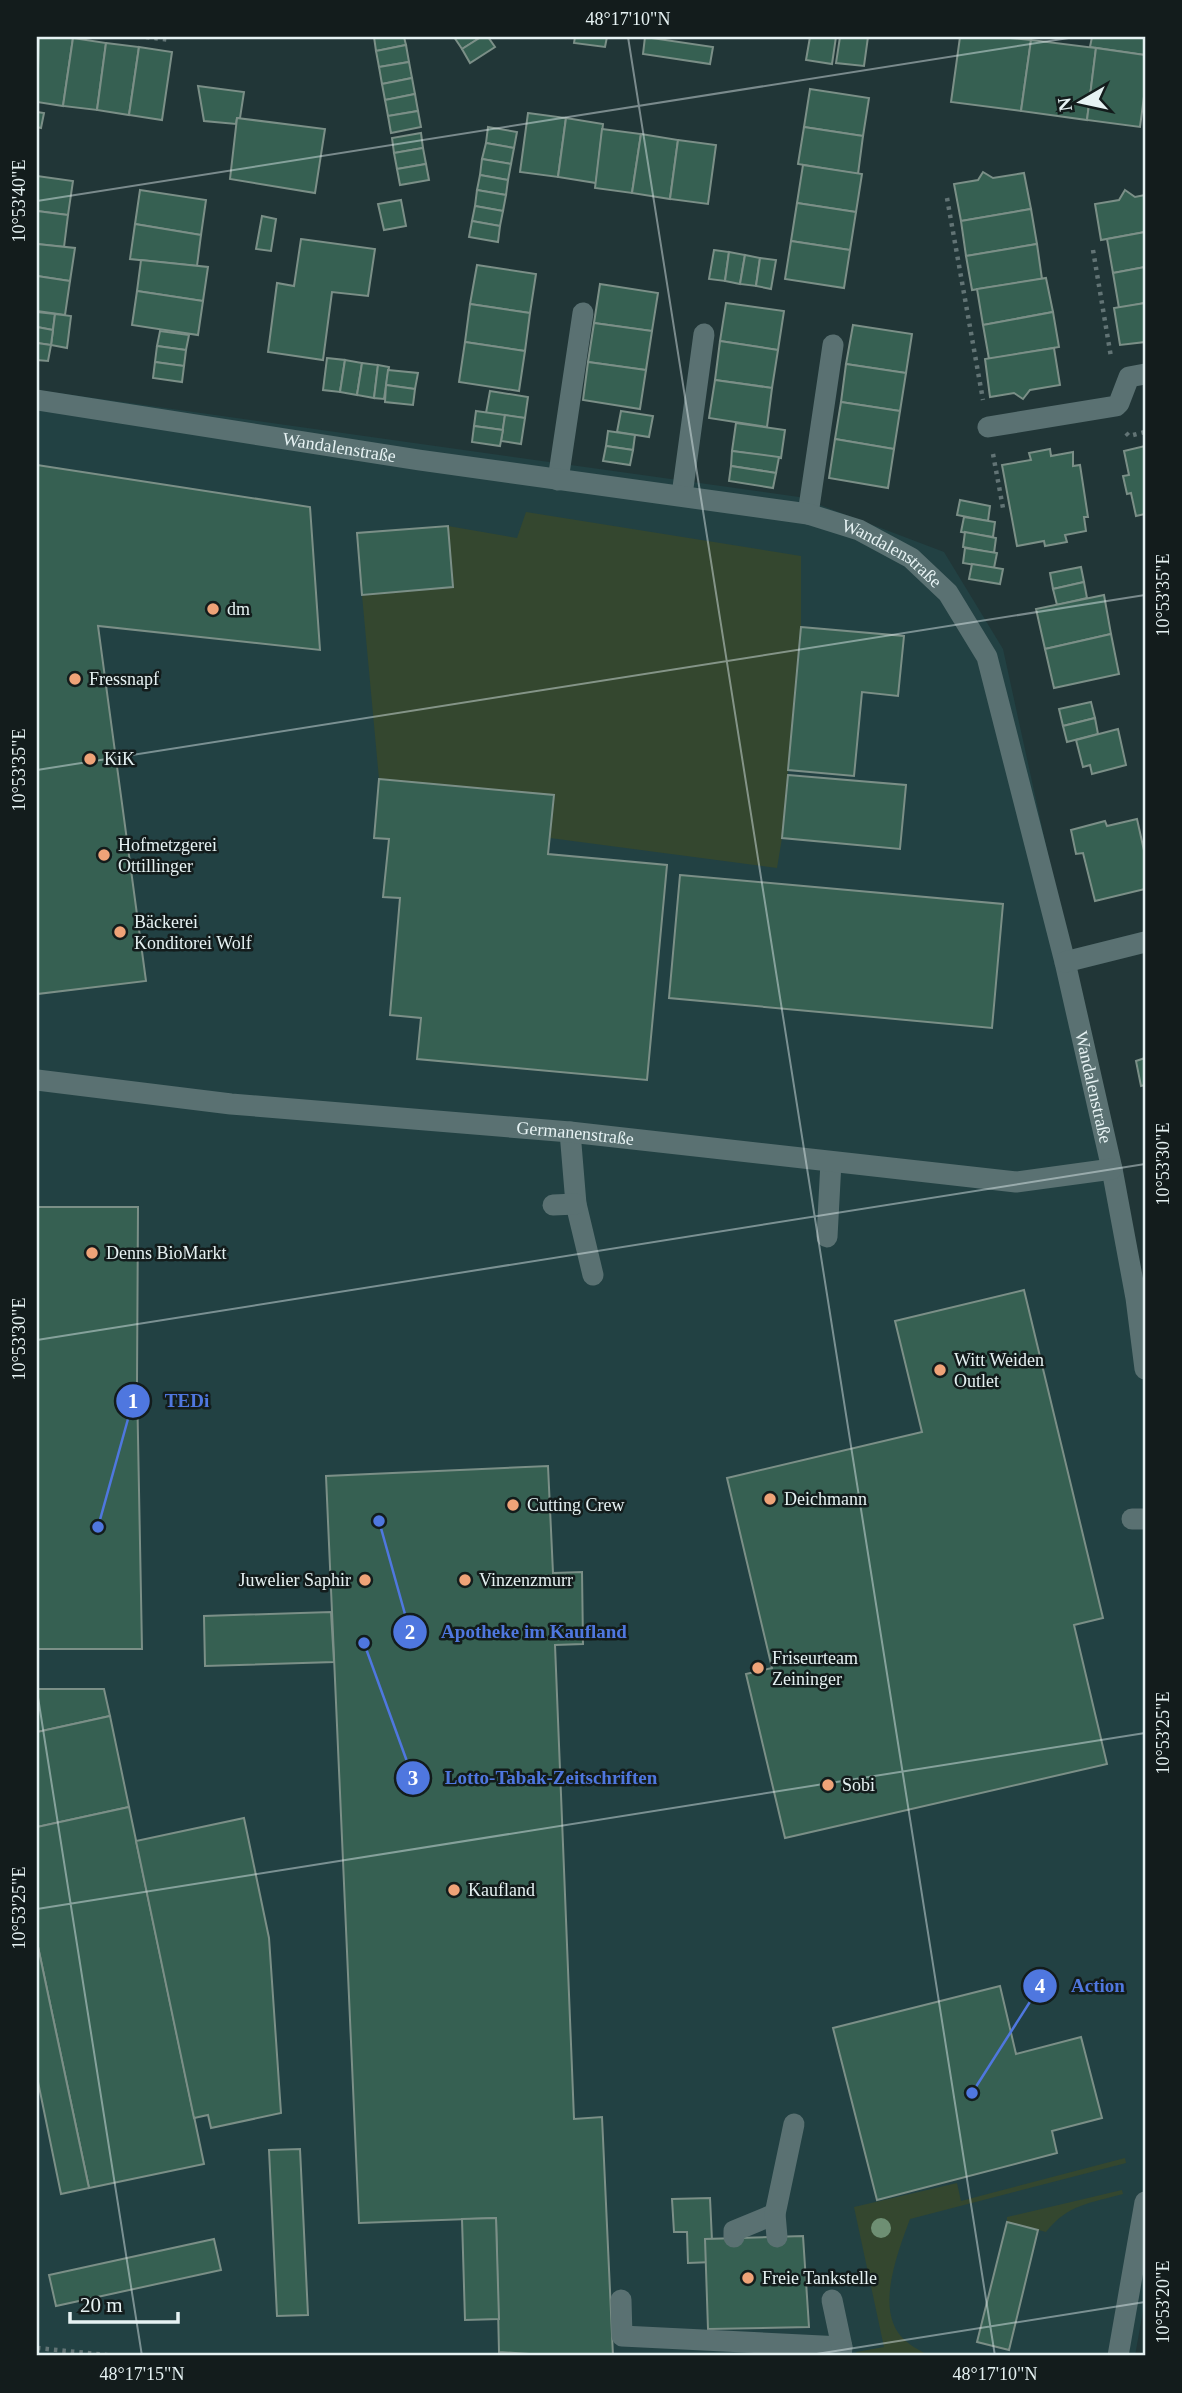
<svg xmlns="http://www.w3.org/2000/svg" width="1182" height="2393" font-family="'Times New Roman',serif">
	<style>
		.built { fill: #224143 }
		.green { fill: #34472f }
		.building { fill: #366052; stroke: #7b8f87; stroke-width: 2 }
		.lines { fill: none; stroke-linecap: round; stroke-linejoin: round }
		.path { stroke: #627475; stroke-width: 4.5; stroke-dasharray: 3.5 5; stroke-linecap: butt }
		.service { stroke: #5a7172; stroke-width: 21 }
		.minor { stroke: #5a7172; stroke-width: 21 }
		.tree { fill: #6e8f73 }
		.ticks { fill: none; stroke: #e6f2f3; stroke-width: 2; stroke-opacity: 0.45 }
		.poi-dot { fill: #efa378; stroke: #131c1c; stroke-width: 2.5 }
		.labels { text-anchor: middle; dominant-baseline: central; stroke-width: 5; stroke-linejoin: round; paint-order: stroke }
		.street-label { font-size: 18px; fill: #e6f2f3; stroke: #131c1c }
		.poi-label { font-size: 18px; fill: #e6f2f3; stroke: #131c1c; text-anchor: start }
		.leader { fill: none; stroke: #4f77df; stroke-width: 2.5 }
		.callout-dot { fill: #4f77df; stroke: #131c1c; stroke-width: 2.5 }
		.mark-label { font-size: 21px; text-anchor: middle; font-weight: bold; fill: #fff }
		.callout-label { font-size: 19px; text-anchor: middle; font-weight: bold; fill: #4f77df; stroke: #131c1c; stroke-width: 5; stroke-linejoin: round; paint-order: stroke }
		.neatline { fill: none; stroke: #e6f2f3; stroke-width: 2.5 }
		.ticks-label { font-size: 18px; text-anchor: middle; fill: #e6f2f3 }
	</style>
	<rect width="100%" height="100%" fill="#213637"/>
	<path class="built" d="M37 390 799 497 944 552 1003 649 1128 1220 1145 1387V2299L1135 2356H37Z"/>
	<g class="green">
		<path d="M526 512 801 556V627L782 838 777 868 550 838 554 796 379 779 362 595 453 587 448 526 517 538Z"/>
		<path d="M1125 2158 1126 2163 910 2219C898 2252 872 2315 907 2342 914 2348 923 2352 930 2356H857L856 2352 884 2347 854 2207 957 2183 961 2201Z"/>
		<path d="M1122 2190 1123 2194C1091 2203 1068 2204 1046 2232L1007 2222V2217Z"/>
	</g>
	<g class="building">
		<path d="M39 37 73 38 63 106 37 102Z"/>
		<path d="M374 37H404L406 45 376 51Z"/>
		<path d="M454 37H481L462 49Z"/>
		<path d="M481 37H488L495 47 470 63 462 49Z"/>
		<path d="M575 37H607L605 47 574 43Z"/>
		<path d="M645 37 713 47 710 64 643 54Z"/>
		<path d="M810 37H836L832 64 806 60Z"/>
		<path d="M840 37H868L864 66 836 63Z"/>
		<path d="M960 37H1000L1031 40 1021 111 951 102Z"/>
		<path d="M1092 37H1145V55L1090 47Z"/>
		<path d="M73 38 106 43 97 110 63 106Z"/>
		<path d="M1031 40 1096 48 1087 120 1021 111Z"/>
		<path d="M106 43 139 47 129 115 97 110Z"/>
		<path d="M406 45 409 62 379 67 376 51Z"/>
		<path d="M139 47 172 52 162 120 129 115Z"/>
		<path d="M1096 48 1145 55V89L1140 127 1087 120Z"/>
		<path d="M409 62 412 78 382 84 379 67Z"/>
		<path d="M412 78 415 94 385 100 382 84Z"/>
		<path d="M198 86 244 92 240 118H237L236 124 204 121Z"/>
		<path d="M810 89 869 98 863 136 804 127Z"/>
		<path d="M415 94 418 111 388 116 385 100Z"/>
		<path d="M418 111 421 127 391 133 388 116Z"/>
		<path d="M37 112 44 113 41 128 37 127Z"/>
		<path d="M528 113 566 118 558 177 520 172Z"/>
		<path d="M237 118 325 129 315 193 230 179Z"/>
		<path d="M566 118 603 124 596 183 558 177Z"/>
		<path d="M488 127 517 132 514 148 486 143Z"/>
		<path d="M804 127 863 136 858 174 798 164Z"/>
		<path d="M602 129 641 134 632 193 595 188Z"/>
		<path d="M421 133 423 148 394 153 392 138Z"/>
		<path d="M641 134 678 140 670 199 632 193Z"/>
		<path d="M678 140 716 145 708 204 670 199Z"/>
		<path d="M486 143 514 148 511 164 482 159Z"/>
		<path d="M423 148 426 164 397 169 394 153Z"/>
		<path d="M482 159 511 164 508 180 480 175Z"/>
		<path d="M426 164 429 180 400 185 397 169Z"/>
		<path d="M803 165 862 174 856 212 797 203Z"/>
		<path d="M983 172 993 178 1024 173 1031 209 961 221 954 184 978 180Z"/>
		<path d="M480 175 508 180 506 195 477 190Z"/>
		<path d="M37 176 73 181 68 215 37 211Z"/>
		<path d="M140 190 206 200 201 235 135 224Z"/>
		<path d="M477 190 506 195 503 211 475 206Z"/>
		<path d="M1125 190 1135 197 1145 195V232L1101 240 1095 204 1119 200Z"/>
		<path d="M401 200 406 226 384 230 378 204Z"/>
		<path d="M797 203 856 212 850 250 791 241Z"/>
		<path d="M475 206 503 211 500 226 472 221Z"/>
		<path d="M1031 209 1037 244 966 256 961 221Z"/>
		<path d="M37 211 68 215 64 247 37 244Z"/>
		<path d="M262 216 276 219 271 251 256 249Z"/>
		<path d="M472 221 500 226 498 242 469 237Z"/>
		<path d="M135 224 201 235 197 266 130 259Z"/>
		<path d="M1145 232V267L1113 273 1107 239Z"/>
		<path d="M301 239 375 249 368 296 332 292 323 360 268 352 277 283 294 286Z"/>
		<path d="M791 241 850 250 844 288 785 279Z"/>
		<path d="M37 244 75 248 70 281 37 276Z"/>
		<path d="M1037 244 1042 279 972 290 966 256Z"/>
		<path d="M714 250 729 252 725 281 709 279Z"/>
		<path d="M729 252 745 255 740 284 725 281Z"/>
		<path d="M745 255 760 258 756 286 740 284Z"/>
		<path d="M760 258 776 260 771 289 756 286Z"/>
		<path d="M141 260 208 267 203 301 137 291Z"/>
		<path d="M477 265 536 274 530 313 470 304Z"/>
		<path d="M1145 267V303L1119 308 1113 273Z"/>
		<path d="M37 276 70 281 65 315 37 311Z"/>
		<path d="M1046 278 1053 312 983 325 977 289Z"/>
		<path d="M600 284 658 293 652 331 594 323Z"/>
		<path d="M137 291 203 301 198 335 132 325Z"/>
		<path d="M726 303 784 311 778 350 720 341Z"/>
		<path d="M1145 303V342L1120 345 1114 308Z"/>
		<path d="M470 304 530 313 525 351 465 342Z"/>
		<path d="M37 312 55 314 53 330 37 327Z"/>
		<path d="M1053 312 1059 347 989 359 983 325Z"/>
		<path d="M55 314 71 316 67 348 51 345Z"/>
		<path d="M594 323 652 331 646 370 588 362Z"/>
		<path d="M853 325 912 334 906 373 846 364Z"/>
		<path d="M37 327 53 330 51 345 37 343Z"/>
		<path d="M160 331 189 335 186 350 157 346Z"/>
		<path d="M720 341 778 350 772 388 715 380Z"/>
		<path d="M465 342 525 351 519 391 459 382Z"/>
		<path d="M37 343 51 345 48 361 37 360Z"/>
		<path d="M157 346 186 350 184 366 155 362Z"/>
		<path d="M1054 348 1060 385 1030 390 1023 399 1014 393 990 397 985 359Z"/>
		<path d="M327 358 345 360 340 392 323 390Z"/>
		<path d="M345 360 362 363 357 395 340 392Z"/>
		<path d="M155 362 184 366 182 382 153 378Z"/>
		<path d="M588 362 646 370 640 409 583 400Z"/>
		<path d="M362 363 378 365 374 398 357 395Z"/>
		<path d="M846 364 906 373 900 411 841 402Z"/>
		<path d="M378 365 389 367 384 399 374 398Z"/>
		<path d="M388 370 418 373 415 389 386 385Z"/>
		<path d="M715 380 772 388 767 427 709 418Z"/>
		<path d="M386 385 415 389 413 405 385 402Z"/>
		<path d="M490 391 528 397 525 418 486 413Z"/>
		<path d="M841 402 900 411 894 449 835 439Z"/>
		<path d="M476 411 505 415 503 430 474 426Z"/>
		<path d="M621 411 653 416 649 437 617 432Z"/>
		<path d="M505 415 525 418 521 444 501 441Z"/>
		<path d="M736 423 785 430 781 458 732 451Z"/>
		<path d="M474 426 503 430 500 446 472 442Z"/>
		<path d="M608 431 635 435 633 450 606 446Z"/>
		<path d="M835 439 894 449 888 488 829 478Z"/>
		<path d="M606 446 633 450 630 465 603 461Z"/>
		<path d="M1145 446V514L1136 516 1131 493 1127 494 1123 476 1129 475 1124 451Z"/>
		<path d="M1050 449 1051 456 1073 452V466L1080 465 1088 517H1084L1086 531 1065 535 1067 542 1045 546 1044 541 1017 546 1002 465 1031 460 1029 453Z"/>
		<path d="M732 451 779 457 776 473 731 466Z"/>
		<path d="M37 465 310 507 320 650 98 626 146 981 37 994Z"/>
		<path d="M731 466 776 473 773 488 729 481Z"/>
		<path d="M960 500 990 506 988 521 957 515Z"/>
		<path d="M964 517 995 522 993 537 961 532Z"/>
		<path d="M448 526 453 587 362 595 357 533Z"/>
		<path d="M965 532 996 538 994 553 963 547Z"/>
		<path d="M965 548 997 553 994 568 963 563Z"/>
		<path d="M972 564 1003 569 1000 584 969 579Z"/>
		<path d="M1081 567 1084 582 1053 589 1050 573Z"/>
		<path d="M1084 582 1087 598 1057 605 1053 589Z"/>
		<path d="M1104 595 1111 634 1045 649 1036 609Z"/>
		<path d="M801 627 904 636 898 696 862 692 854 776 788 770Z"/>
		<path d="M1111 634 1119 674 1054 688 1045 649Z"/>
		<path d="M1091 702 1095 718 1063 726 1059 709Z"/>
		<path d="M1095 718 1098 734 1067 742 1063 726Z"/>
		<path d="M1118 729 1126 765 1092 774 1090 765 1083 767 1076 740Z"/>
		<path d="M788 775 906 785 900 849 782 838Z"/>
		<path d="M379 779 554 795 548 854 667 865 647 1080 417 1059 421 1018 390 1015 400 898 383 897 389 839 374 838Z"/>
		<path d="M1137 819 1145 855V889L1095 901 1083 853 1076 854 1071 830 1105 821 1107 826Z"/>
		<path d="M680 875 1003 904 992 1028 669 998Z"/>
		<path d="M1145 1058V1085L1141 1086 1136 1061Z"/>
		<path d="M37 1207H138L137 1384 142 1649H37Z"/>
		<path d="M1024 1290 1103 1618 1074 1625 1107 1764 785 1838 746 1674 772 1668 727 1478 922 1432 895 1321Z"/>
		<path d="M548 1466 553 1573 582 1572 583 1644 555 1645 574 2119 602 2117 613 2356H558L499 2352 496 2218 359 2223 326 1476Z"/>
		<path d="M331 1612 334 1662 205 1666 204 1616Z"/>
		<path d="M37 1689H104L110 1716 37 1732Z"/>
		<path d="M110 1716 129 1807 37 1827V1732Z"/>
		<path d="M129 1807 204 2164 89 2188 37 1942V1827Z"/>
		<path d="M244 1818 269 1938 281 2113 211 2128 208 2115 194 2118 136 1841Z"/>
		<path d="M37 1942 89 2188 61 2194 37 2077Z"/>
		<path d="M1000 1986 1016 2054 1081 2037 1102 2118 1052 2131 1057 2153 877 2200 833 2028Z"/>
		<path d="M300 2149 308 2315 277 2316 269 2150Z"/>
		<path d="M710 2198 713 2262 688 2263 687 2232H674L672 2199Z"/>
		<path d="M496 2218 499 2319 465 2320 462 2219Z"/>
		<path d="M1007 2222 1038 2230 1009 2350 977 2342Z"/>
		<path d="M803 2236 809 2327 708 2329 705 2239Z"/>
		<path d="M214 2239 221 2270 56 2306 49 2275Z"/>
	</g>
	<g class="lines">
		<g class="path">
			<path d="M146 37 170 40"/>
			<path d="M947 198 983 400"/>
			<path d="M1093 250 1111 357"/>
			<path d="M1126 433 1129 436 1145 432"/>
			<path d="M993 454 1003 508"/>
			<path d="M37 2348 117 2356"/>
		</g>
		<g class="service">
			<path d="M988 427 1116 406 1119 403 1129 377 1145 374"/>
			<path d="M558 480 583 313"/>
			<path d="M682 495 704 334"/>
			<path d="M808 514 833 345"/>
			<path d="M570 1132 576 1204 593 1275"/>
			<path d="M553 1205 576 1204"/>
			<path d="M827 1237 831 1162"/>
			<path d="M1132 1519H1145"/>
			<path d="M734 2237V2231L775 2214"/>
			<path d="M777 2237 775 2214 794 2124"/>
			<path d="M621 2300 622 2336 842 2347"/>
			<path d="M832 2300 842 2347 841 2356"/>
		</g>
		<g class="minor">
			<path id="s1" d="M37 400 419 460 808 514 859 530 911 558 948 593 987 657 1065 962 1112 1169 1136 1298 1145 1369"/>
			<path d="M1065 962 1145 942"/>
			<path id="s2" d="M37 1080 231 1104 570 1132 1016 1182 1112 1169"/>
			<path d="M1118 2356 1145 2202"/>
		</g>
	</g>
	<circle class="tree" cx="881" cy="2228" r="10"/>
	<path class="ticks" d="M628 37 995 2356M37 201 1075 37M37 770 1145 595M37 1340 1145 1164M37 1691 142 2356M37 1909 1145 1733M804 2356 1145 2302"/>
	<g class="poi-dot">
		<circle cx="213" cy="609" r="7"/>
		<circle cx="75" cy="679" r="7"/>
		<circle cx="90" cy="759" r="7"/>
		<circle cx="104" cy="855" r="7"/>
		<circle cx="120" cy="932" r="7"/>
		<circle cx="92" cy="1253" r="7"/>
		<circle cx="940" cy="1370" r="7"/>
		<circle cx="770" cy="1499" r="7"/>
		<circle cx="513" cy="1505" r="7"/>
		<circle cx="365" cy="1580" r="7"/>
		<circle cx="465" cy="1580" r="7"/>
		<circle cx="758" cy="1668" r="7"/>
		<circle cx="828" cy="1785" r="7"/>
		<circle cx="454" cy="1890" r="7"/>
		<circle cx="748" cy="2278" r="7"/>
	</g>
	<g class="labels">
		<g class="street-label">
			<text stroke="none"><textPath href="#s1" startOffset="306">Wandalenstraße</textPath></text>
			<text stroke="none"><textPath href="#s1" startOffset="873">Wandalenstraße</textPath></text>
			<text stroke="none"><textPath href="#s1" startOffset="1461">Wandalenstraße</textPath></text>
			<text stroke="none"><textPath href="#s2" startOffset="541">Germanenstraße</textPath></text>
		</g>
		<g class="poi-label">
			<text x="227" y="609">dm</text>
			<text x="89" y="679">Fressnapf</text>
			<text x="104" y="759">KiK</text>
			<text x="118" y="845">Hofmetzgerei<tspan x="118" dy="21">Ottillinger</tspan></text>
			<text x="134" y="922">Bäckerei<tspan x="134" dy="21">Konditorei Wolf</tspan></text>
			<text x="106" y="1253">Denns BioMarkt</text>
			<text x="954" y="1360">Witt Weiden<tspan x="954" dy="21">Outlet</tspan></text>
			<text x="784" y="1499">Deichmann</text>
			<text x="527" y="1505">Cutting Crew</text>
			<text x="351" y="1580" text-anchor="end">Juwelier Saphir</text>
			<text x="479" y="1580">Vinzenzmurr</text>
			<text x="772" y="1658">Friseurteam<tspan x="772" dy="21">Zeininger</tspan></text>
			<text x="842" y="1785">Sobi</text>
			<text x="468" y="1890">Kaufland</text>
			<text x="762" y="2278">Freie Tankstelle</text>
		</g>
	</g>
	<path class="leader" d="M98 1527L133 1401M379 1521L410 1632M364 1643L413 1778M972 2093L1040 1986"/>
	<g class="callout-dot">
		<circle cx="98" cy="1527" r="7"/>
		<circle cx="379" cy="1521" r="7"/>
		<circle cx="364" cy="1643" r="7"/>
		<circle cx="972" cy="2093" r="7"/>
		<circle cx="133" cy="1401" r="18"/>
		<circle cx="410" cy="1632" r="18"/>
		<circle cx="413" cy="1778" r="18"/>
		<circle cx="1040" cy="1986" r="18"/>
	</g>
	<g class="mark-label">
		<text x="133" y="1408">1</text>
		<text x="410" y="1639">2</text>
		<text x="413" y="1785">3</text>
		<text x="1040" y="1993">4</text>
	</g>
	<g class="callout-label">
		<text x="187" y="1407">TEDi</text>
		<text x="534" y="1638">Apotheke im Kaufland</text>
		<text x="551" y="1784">Lotto-Tabak-Zeitschriften</text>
		<text x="1098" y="1992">Action</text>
	</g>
	<rect width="1182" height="2393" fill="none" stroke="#131c1c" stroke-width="77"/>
	<g transform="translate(1081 102) rotate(261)" stroke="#131c1c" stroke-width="5" paint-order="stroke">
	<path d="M0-5L12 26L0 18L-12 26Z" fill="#e6f2f3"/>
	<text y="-10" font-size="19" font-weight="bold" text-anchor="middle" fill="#e6f2f3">N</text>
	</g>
	<path d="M70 2312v10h108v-10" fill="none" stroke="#e6f2f3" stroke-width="3.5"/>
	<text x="80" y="2312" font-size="21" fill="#e6f2f3" stroke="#131c1c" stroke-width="5" paint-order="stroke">20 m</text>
	<rect x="38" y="38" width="1106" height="2316" class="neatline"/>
	<g class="ticks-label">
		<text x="628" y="25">48°17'10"N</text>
		<text transform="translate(19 201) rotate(-90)" y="6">10°53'40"E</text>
		<text transform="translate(1163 595) rotate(-90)" y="6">10°53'35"E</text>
		<text transform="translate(19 770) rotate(-90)" y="6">10°53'35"E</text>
		<text transform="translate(1163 1164) rotate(-90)" y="6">10°53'30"E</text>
		<text transform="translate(19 1339) rotate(-90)" y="6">10°53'30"E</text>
		<text transform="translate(1163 1733) rotate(-90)" y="6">10°53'25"E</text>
		<text transform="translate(19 1908) rotate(-90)" y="6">10°53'25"E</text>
		<text transform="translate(1163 2302) rotate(-90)" y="6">10°53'20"E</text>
		<text x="142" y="2380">48°17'15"N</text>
		<text x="995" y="2380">48°17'10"N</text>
	</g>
</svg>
